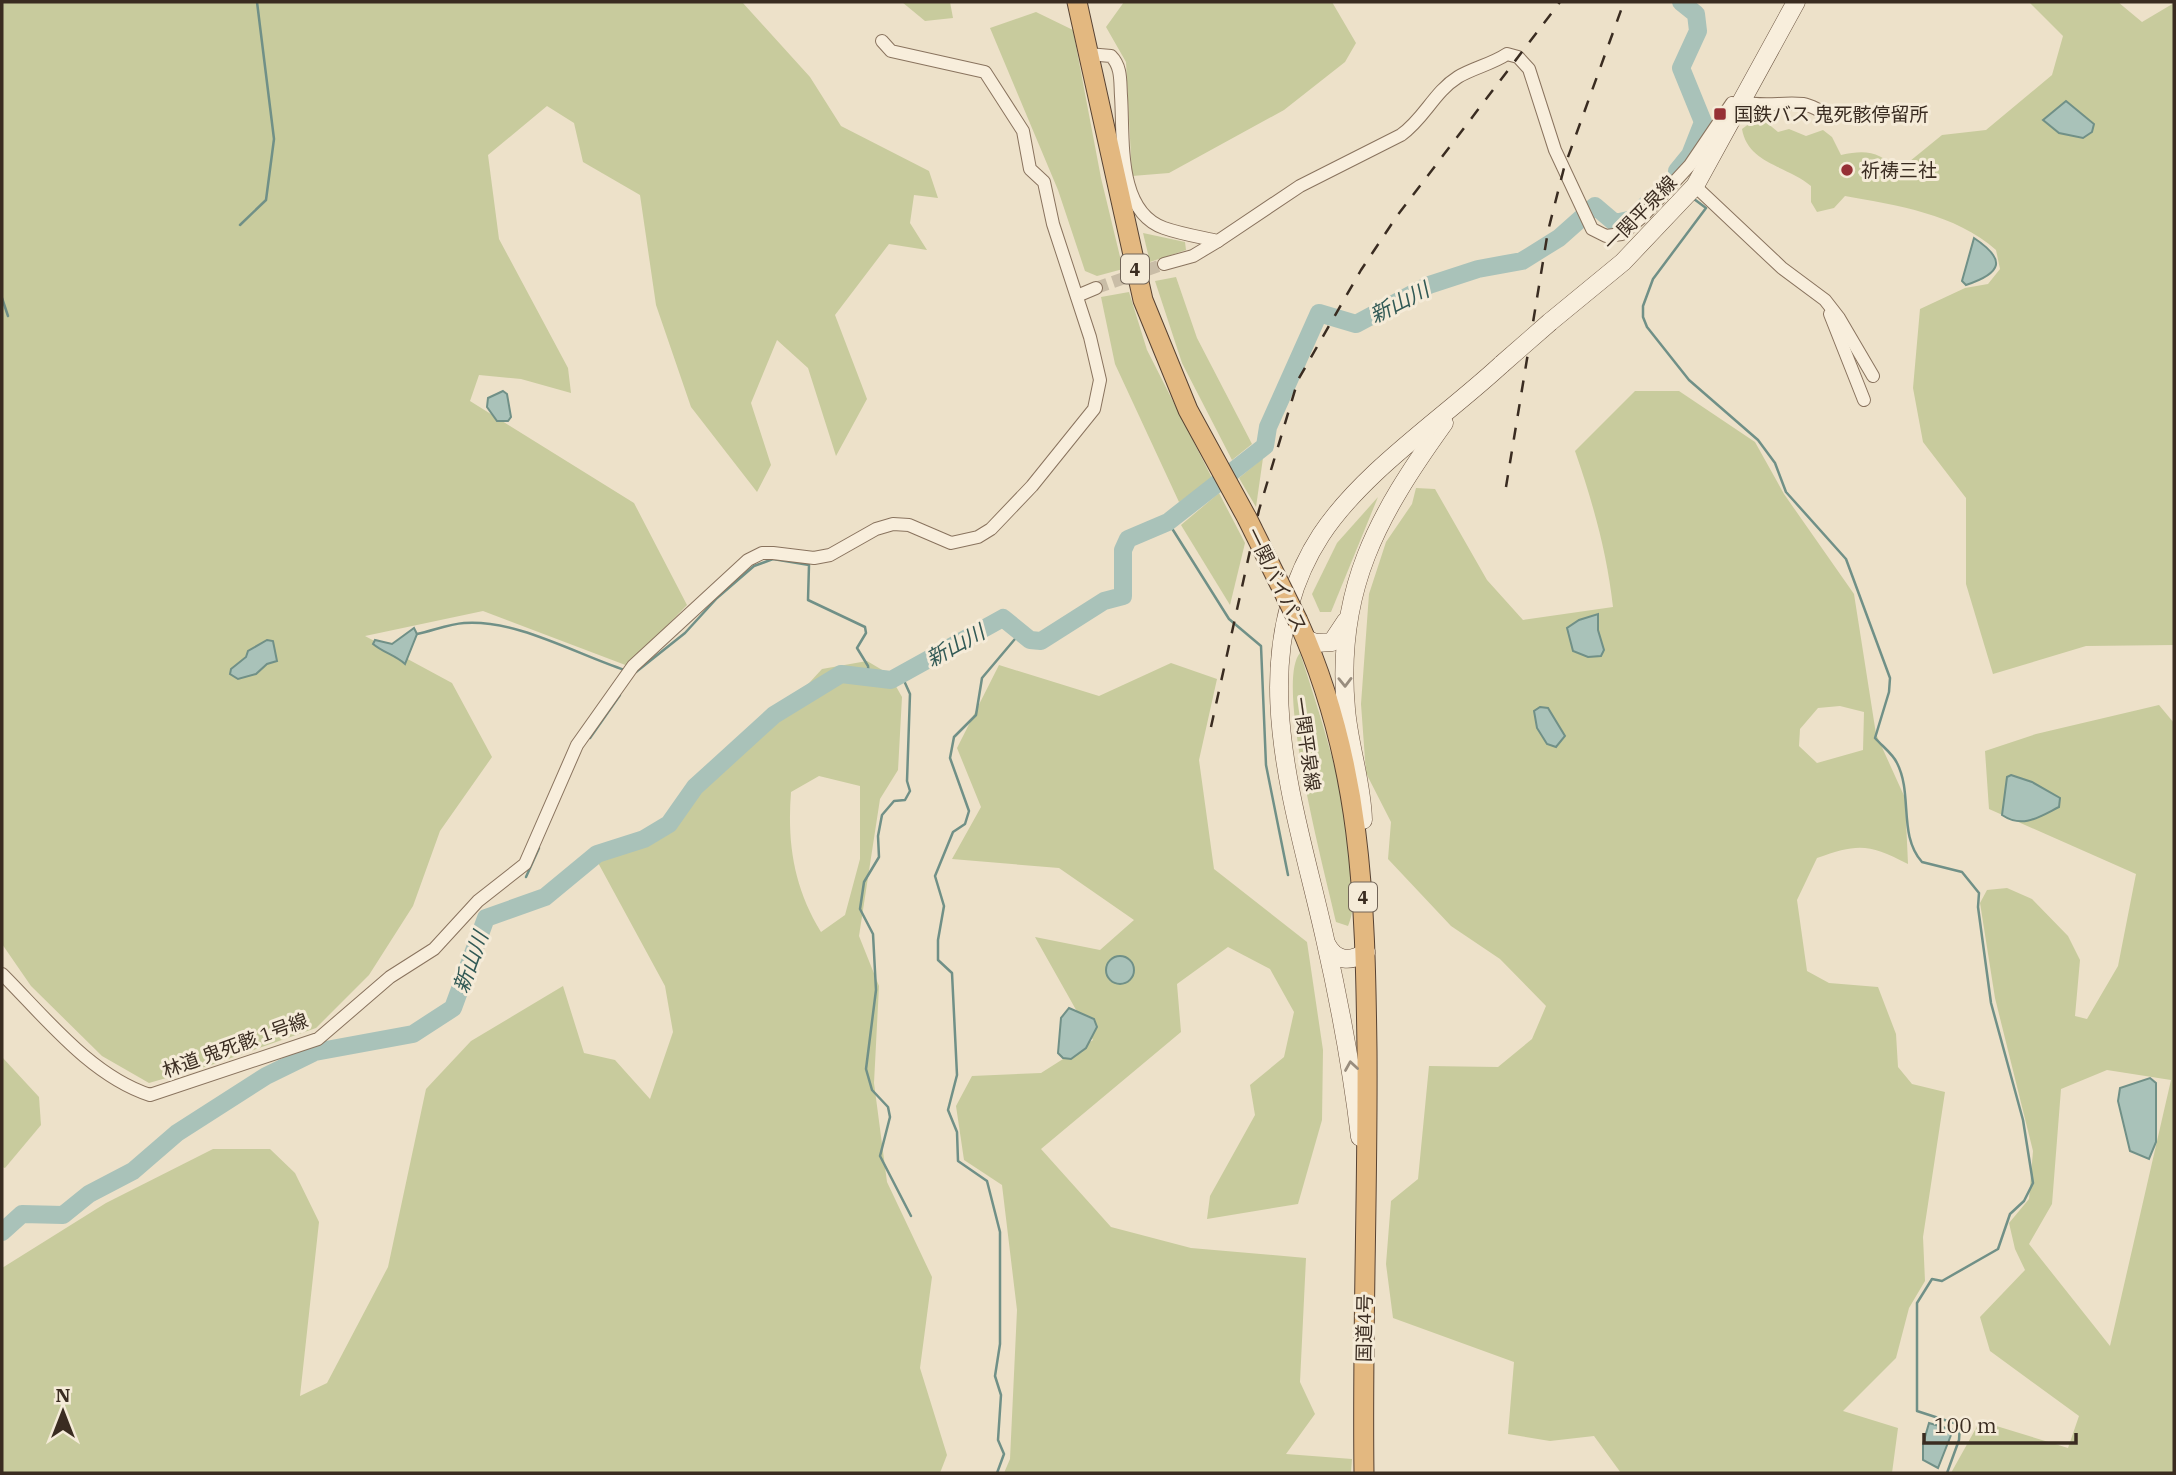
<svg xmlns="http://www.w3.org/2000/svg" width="2176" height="1475" font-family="'IBM Plex Serif','Noto Sans JP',serif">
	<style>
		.green { fill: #c8cb9d; fill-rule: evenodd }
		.water { fill: #a9c2b9; stroke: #709087; stroke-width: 2 }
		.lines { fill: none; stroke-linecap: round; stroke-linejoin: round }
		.stream { stroke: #709087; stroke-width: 2.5 }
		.river { stroke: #a9c2b9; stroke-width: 18 }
		.minor-tunnel { stroke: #c9bda7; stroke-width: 12; stroke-dasharray: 12 6; stroke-linecap: butt }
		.minor-casing { stroke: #89735e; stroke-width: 14 }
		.secondary-casing { stroke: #6b5441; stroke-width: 19 }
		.trunk-casing { stroke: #574232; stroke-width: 21 }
		.minor { stroke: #f8eedc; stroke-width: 12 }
		.secondary { stroke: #f8eedc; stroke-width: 18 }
		.trunk { stroke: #e3b880; stroke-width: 19 }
		.rail { stroke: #3a2c21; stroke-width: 2.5; stroke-dasharray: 12 12; stroke-linecap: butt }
		.secondary-bridge-casing { stroke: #6b5441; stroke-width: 19; stroke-linecap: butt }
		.trunk-bridge-casing { stroke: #574232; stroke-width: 21; stroke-linecap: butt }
		.secondary-bridge { stroke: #f8eedc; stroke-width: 18 }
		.trunk-bridge { stroke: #e3b880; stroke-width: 19 }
		.oneway { stroke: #998d7e }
		.poi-dot { fill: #963035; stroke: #f5ebd8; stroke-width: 2.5 }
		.labels { text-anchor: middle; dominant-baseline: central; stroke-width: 6; stroke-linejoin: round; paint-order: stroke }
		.shield { fill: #f5ebd8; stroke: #726558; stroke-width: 2 }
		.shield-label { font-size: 18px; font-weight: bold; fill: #3a2c21 }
		.poi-label { font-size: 19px; fill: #3a2c21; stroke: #f5ebd8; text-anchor: start }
		.street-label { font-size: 19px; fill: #3a2c21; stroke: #f5ebd8 }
		.water-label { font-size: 21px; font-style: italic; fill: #315955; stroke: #f5ebd8 }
	</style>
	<rect width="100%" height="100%" fill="#ede1c9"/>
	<g class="green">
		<path d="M2 2H742L810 77 841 126 929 171 938 198 914 195 910 223 927 250 889 244 835 315 867 399 836 456 808 368 777 340 751 403 771 465 757 492 691 407 656 305 640 195 583 162 574 123 547 106 488 155 499 239 568 368 571 393 521 379 479 375 470 401 634 503 687 605 628 666 483 611 365 636 452 683 492 757 440 831 413 906 369 975 316 1028 211 1065 149 1083 102 1056 31 986 2 944Z"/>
		<path d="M902 2H950L953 18 925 21Z"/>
		<path d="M1124 2H1332L1356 43 1345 62 1284 110 1169 173 1132 176 1126 62 1106 27Z"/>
		<path d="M2029 2H2118L2142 22 2174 3V645L2086 646 1993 674 1966 584V498L1923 442 1913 388 1920 309 1965 288 1988 284 2000 269 1996 250C1956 214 1896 205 1845 196L1834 208 1817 212 1811 202V186C1788 166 1748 164 1742 129L1754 120 1766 122 1778 132 1789 129 1806 136 1823 130 1832 137 1841 155C1867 149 1879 152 1899 170L1942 135 1986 130 2052 75 2063 36Z"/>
		<path d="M1036 12 1073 30 1101 178 1123 269 1097 276 1085 271 1058 190 990 28Z"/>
		<path d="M1143 233 1185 242 1186 250 1150 262Z"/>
		<path d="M1176 277 1197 338 1252 444 1232 460 1182 363 1155 281Z"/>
		<path d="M1129 292 1147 350 1213 480 1179 502 1115 364 1101 297Z"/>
		<path d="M1635 391H1679L1755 442 1784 494 1854 594 1876 734 1905 798 1908 864C1869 844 1859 843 1817 858L1797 900 1807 971 1829 983 1878 987 1896 1034 1898 1067 1912 1084 1945 1092 1923 1237 1925 1281 1909 1308 1896 1358 1843 1411 1898 1428 1892 1473H1621L1594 1436 1550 1441 1508 1434 1514 1362 1393 1318 1386 1264 1391 1201 1418 1179 1429 1066 1498 1067 1532 1039 1546 1006 1500 959 1451 926 1388 859 1391 822 1366 773 1361 704 1369 594 1386 542 1412 504 1416 488 1435 489 1487 580 1523 620 1613 607C1607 553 1593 503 1575 451ZM1840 706 1864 712 1863 750 1817 763 1799 746 1800 729 1818 708Z"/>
		<path d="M1263 458 1256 507 1239 478Z"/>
		<path d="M1219 493 1245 543 1230 605 1181 525Z"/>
		<path d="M1378 497 1331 612H1320L1312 594 1337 543Z"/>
		<path d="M1300 653C1320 714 1372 868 1348 926L1336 922C1326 877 1274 683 1300 653Z"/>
		<path d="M867 661 889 674 902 697 898 770 880 799 859 936 879 986 874 1083 887 1182 932 1277 920 1368 947 1455 940 1473H2V1268L106 1203 213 1149H270L295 1173 319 1222 300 1396 327 1383 388 1267 426 1089 471 1041 563 986 584 1053 615 1060 650 1099 673 1032 665 986 596 859 661 836 692 786 774 721 822 669ZM819 776 860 786V859L845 915 821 932C794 888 787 844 791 792Z"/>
		<path d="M1171 663 1217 679 1199 760 1214 869 1307 942 1323 1050 1322 1120 1298 1204 1207 1219 1210 1196 1255 1115 1250 1085 1284 1057 1294 1012 1270 969 1228 947 1177 984 1181 1032 1041 1149 1111 1227 1191 1248 1306 1258 1300 1382 1315 1414 1286 1454 1352 1459 1351 1473H1004L1010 1459 1017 1310 1002 1185 964 1160 956 1106 972 1076 1041 1073 1093 1040 1035 937 1100 950 1134 920 1059 868 952 859 981 807 957 748 999 665 1099 696Z"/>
		<path d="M2159 705 2174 723V1473H1951L1980 1421 2068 1448 2079 1416 1990 1351 1980 1317 2025 1270 2015 1249 2009 1223 2029 1199 2033 1151 1995 998 1980 903 1987 890 2007 888 2032 899 2068 936 2080 960 2075 1016 2087 1019 2118 966 2136 874 1989 809 1985 751 2036 734ZM2107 1070 2171 1080 2110 1346 2029 1244 2052 1204 2061 1089Z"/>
		<path d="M2 1057 39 1097 41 1125 5 1168 2 1167Z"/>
	</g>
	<g class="water">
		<path d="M2066 101 2094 124 2092 132 2083 138 2059 133 2043 120Z"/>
		<path d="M1974 238C2007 260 2002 273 1966 285L1962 281Z"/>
		<path d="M503 391 507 394 511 417 508 421H497L487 407 488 398Z"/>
		<path d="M1598 614V630L1604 650 1601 656 1588 657 1573 651 1567 628 1579 620Z"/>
		<path d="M414 628 417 634 405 664C395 655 384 653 373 644L375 640 392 644Z"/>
		<path d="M267 640 273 641 277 661 267 664 256 674 238 679 230 674 231 669 246 657 248 651Z"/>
		<path d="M1540 707 1548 708 1565 736 1556 747 1547 744 1537 728 1534 711Z"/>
		<path d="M2011 775 2032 782 2060 798 2059 807C2039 817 2023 829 2002 815L2007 777Z"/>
		<circle cx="1120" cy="970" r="14"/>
		<path d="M1069 1008 1094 1019 1097 1027 1086 1048 1071 1059 1063 1058 1058 1053 1061 1018Z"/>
		<path d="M2150 1078 2156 1083V1142L2149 1159 2130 1151 2118 1101 2120 1088Z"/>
		<path d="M1929 1423 1953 1430 1938 1468 1923 1460V1444Z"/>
	</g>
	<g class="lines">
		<g class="stream">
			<path d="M1694 199 1706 208 1653 279 1643 306V317L1647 327 1689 380 1758 440 1775 463 1786 492 1846 559 1890 678 1889 692 1875 738C1882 746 1893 754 1897 763 1913 794 1898 835 1922 862L1962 872 1979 893 1978 907 1991 1003 2023 1120 2033 1183 2024 1201 2010 1214 1998 1249 1942 1281 1932 1279 1917 1303V1411L1960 1425 1959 1440 1947 1473"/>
			<path d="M240 225 266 200 274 139 257 2"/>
			<path d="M2 298 8 316"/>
			<path d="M1168 522 1229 619 1261 646 1266 765 1288 875"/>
			<path d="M417 634C432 631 449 624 464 623 516 619 576 654 625 670"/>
			<path d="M636 672 685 633 717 598 754 566 773 559 809 565 808 600 865 627 866 633 857 648 868 666 869 677"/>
			<path d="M901 674 910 694 907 781 910 791 905 800 894 801 882 815 878 836 879 857 864 882 860 909 873 934 876 990 866 1069 872 1090 888 1107 890 1117 880 1156 911 1216"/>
			<path d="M590 738 620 695"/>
			<path d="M526 877 539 848"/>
			<path d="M997 1473 1004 1454 998 1440 1001 1395 995 1376 1000 1344V1232L987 1181 958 1161 957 1132 948 1110 957 1075 952 973 938 960V940L944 906 935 876 953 832 965 824 969 811 950 758 954 737 976 715 982 678 1020 633"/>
		</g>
		<g class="river">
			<path d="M1677 171 1690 155 1703 122 1681 68 1698 31 1696 14 1681 2"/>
			<path d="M2 1232 22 1214 63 1215 89 1194 133 1171 177 1133 266 1076 315 1052 413 1034 453 1008 486 918 545 897 597 854 644 839 669 824 695 787 774 715 841 674 891 680 1003 618 1030 640 1041 641 1104 601 1123 596V550L1128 539 1168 522 1265 446 1268 427 1319 313 1356 324 1429 285 1478 269 1522 261 1559 238 1595 206 1615 223 1633 219 1647 204"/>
		</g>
		<path class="minor-tunnel" d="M1096 288 1164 264"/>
		<defs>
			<g id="minor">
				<path d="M1088 54 1111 56C1122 67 1120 82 1121 96 1124 138 1116 211 1164 228 1181 234 1200 237 1218 241L1300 186 1401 135C1424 119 1434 92 1458 77 1473 68 1492 64 1507 54L1518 57 1529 69 1555 150 1592 229 1606 236 1622 234 1642 217 1690 165 1732 103"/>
				<path d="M1742 102C1763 107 1783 102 1803 104 1815 106 1823 115 1835 114"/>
				<path d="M1695 186 1782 268 1825 300 1839 318 1873 376"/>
				<path d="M1164 264 1193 256 1218 241"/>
				<path d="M1077 296 1096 288"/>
				<path d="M1830 314 1864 400"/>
				<path d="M2 974C45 1017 91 1076 150 1095L318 1039 390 977 434 949 478 901 525 864 577 745 633 666 748 560 762 553H773L814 558 830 555 876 529 893 524 909 525 951 543 978 537 991 529 1032 486 1094 409 1100 380 1090 337 1053 224 1044 182 1030 169 1023 131 985 72 891 51 882 41"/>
			</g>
			<g id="secondary">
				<path d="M1550 322 1623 262 1695 186 1796 2"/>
				<path d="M1306 639 1316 643 1332 642 1346 621"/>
				<path d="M1363 820C1362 782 1349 746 1346 709 1335 590 1378 515 1444 423"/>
				<path d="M1327 945C1336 962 1351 962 1366 952"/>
				<path d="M1360 1137C1352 1070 1340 1005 1325 939 1296 808 1240 659 1321 535 1363 471 1445 417 1502 364"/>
			</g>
			<g id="trunk">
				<path d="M1077 2 1143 300 1188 410 1247 518"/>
				<path d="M1298 621C1362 763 1365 898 1367 1050 1368 1191 1362 1332 1364 1473"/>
			</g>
		</defs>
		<use href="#minor" class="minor-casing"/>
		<use href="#secondary" class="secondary-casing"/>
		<use href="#trunk" class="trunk-casing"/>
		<use href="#minor" class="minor"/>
		<use href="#secondary" class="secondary"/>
		<use href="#trunk" class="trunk"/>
		<g class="rail">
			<path d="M1506 487 1548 231 1564 168 1624 2"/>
			<path d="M1211 727 1259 510 1298 380 1361 270 1397 216 1560 2"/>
		</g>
		<defs>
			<path id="secondary-bridge" d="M1502 364 1550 322"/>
			<path id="trunk-bridge" d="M1247 518 1298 621"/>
		</defs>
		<use href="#secondary-bridge" class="secondary-bridge-casing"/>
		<use href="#trunk-bridge" class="trunk-bridge-casing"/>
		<use href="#secondary-bridge" class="secondary-bridge"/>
		<use href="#trunk-bridge" class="trunk-bridge"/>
	</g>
	<defs><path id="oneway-chevron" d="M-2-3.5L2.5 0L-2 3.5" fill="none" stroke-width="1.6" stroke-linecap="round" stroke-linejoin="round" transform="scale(1.75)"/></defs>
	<g class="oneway">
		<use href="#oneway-chevron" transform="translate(1345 682) rotate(89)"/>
		<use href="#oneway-chevron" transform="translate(1351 1066) rotate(-99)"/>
	</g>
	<g class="poi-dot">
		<rect x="1713" y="107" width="14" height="14" rx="3.5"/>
		<circle cx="1847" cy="170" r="7"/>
	</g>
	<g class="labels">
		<g class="shield">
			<rect x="1121" y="254.5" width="28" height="29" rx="5"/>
			<rect x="1349" y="882.5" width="28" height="29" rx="5"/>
		</g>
		<g class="shield-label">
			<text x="1135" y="269">4</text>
			<text x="1363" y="897">4</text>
		</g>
		<g class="poi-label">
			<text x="1734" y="114">国鉄バス 鬼死骸停留所</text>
			<text x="1861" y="170">祈祷三社</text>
		</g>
		<g class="street-label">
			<text transform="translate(1640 213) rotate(-46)">一関平泉線</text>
			<text transform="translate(1277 580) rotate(64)">一関バイパス</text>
			<text transform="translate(1307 744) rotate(82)">一関平泉線</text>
			<text transform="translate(235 1045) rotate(-20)">林道 鬼死骸 1号線</text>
			<text transform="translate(1364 1328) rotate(-89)">国道4号</text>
		</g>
		<g class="water-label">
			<text transform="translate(1399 302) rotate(-27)">新山川</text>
			<text transform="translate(955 645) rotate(-29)">新山川</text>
			<text transform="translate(470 962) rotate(-70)">新山川</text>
		</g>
	</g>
	<rect width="2176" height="1475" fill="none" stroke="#3a2c21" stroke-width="7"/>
	<g transform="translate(63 1412)" stroke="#f5ebd8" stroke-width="5" paint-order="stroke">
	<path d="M0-5L12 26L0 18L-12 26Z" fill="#3a2c21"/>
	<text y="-10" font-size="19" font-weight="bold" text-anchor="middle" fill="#3a2c21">N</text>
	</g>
	<path d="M1924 1433v10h152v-10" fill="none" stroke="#3a2c21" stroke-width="3.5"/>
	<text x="1934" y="1433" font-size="21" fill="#3a2c21" stroke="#f5ebd8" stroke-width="5" paint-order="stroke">100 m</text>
</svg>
